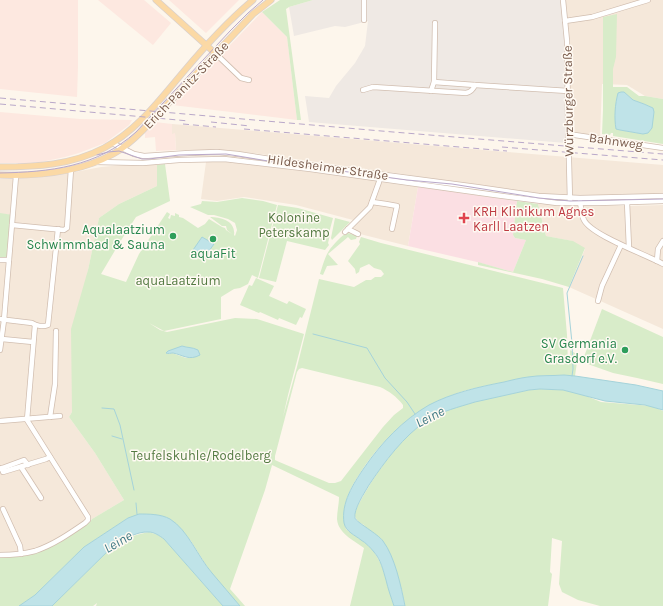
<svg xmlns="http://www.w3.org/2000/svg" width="663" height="606" font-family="Karla,sans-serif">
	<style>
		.residential { fill: #f5e8da }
		.commercial { fill: #fde8e0 }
		.industrial { fill: #efe9e4 }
		.medical { fill: #fbdfe3 }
		.green { fill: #d8ecc9; fill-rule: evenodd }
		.water { fill: #bfe3e8; stroke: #a5d3da }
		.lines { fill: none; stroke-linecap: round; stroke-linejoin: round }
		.stream { stroke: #a5d3da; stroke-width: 1 }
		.minor-casing { stroke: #d1beb0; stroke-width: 6 }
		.major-casing { stroke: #dad1cd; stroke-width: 7 }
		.minor { stroke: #fff; stroke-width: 4.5 }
		.major { stroke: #fbd9a5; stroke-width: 5.5 }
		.tram { stroke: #b9a8c9; stroke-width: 1 }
		.rail { stroke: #b9a8c9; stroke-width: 1; stroke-dasharray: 6 4; stroke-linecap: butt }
		.health-dot { fill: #e0444e; stroke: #fffaf3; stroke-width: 1.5 }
		.leisure-dot { fill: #2e9e5b; stroke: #fffaf3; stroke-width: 1.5 }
		.labels { text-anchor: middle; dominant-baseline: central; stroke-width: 3; stroke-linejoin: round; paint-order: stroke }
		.street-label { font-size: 13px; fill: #7a5c4d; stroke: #fffaf3 }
		.health-label { font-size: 13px; fill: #be3a42; stroke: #fffaf3; text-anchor: start }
		.park-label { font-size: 13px; fill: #537a41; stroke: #fffaf3 }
		.leisure-label { font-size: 13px; fill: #27864d; stroke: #fffaf3; text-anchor: end }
		.water-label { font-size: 14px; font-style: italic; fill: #437c86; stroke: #fffaf3 }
	</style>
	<rect width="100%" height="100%" fill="#fdf6ec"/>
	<g class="residential">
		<path d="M563 0H663V99L645 96 627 85 602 84 600 137 568 134Z"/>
		<path d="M172 124 663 165V194L567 196 543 194 260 154 222 150H176L175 134H172Z"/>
		<path d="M157 162V186L119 204 99 218 88 270 72 412 69 417 95 453 124 500 92 519 90 522 70 535 46 548 0 557V179L37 177 75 172 101 167Z"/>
		<path d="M206 162H226L377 180 375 192 370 204 353 220 296 205 244 197 217 201 201 199Z"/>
		<path d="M380 182 418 187 408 246 360 234 355 231 354 227 372 207Z"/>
		<path d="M538 204 631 206 663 205V329L569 287 585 249 572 241 546 236Z"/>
	</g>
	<g class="commercial">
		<path d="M0 0H78V67L77 97 0 89Z"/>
		<path d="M98 0H144L171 23 153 45Z"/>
		<path d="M169 0H239L206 33Z"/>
		<path d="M262 12 287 37 297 120 172 105Z"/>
		<path d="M0 112 80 119 132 120 129 125 105 143 79 153 65 157 41 162 18 164V163H0Z"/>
		<path d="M155 122 172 124V134L175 133 176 150 156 151 155 137 145 138V133Z"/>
	</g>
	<path class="industrial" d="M313 0H563L565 21 568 134 566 143 309 122 305 96 329 98 336 86 355 63 365 46 368 21 345 27 335 26 294 36 289 7Z"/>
	<path class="medical" d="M418 187 517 201 513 235 515 238 526 240 513 272 477 262 408 246Z"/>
	<g class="green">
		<path d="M280 0H313L289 7 286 9 301 120H297L287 37 262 12Z"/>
		<path d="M617 14 616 57 613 69V87H627L639 96H645L663 99V144L613 136V133H611L610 135 602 134 603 110V17ZM624 92 633 100 644 104 653 108C656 118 648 126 643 134L620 130 615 115 617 97Z"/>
		<path d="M165 164 170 201 136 217 120 242 101 274 126 282 139 254 167 212 170 214 168 218 170 219 171 215 175 216V213L179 215V217L183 218 198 228 205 224 209 219 222 227 225 228 226 230 232 234 227 230 226 226H222L210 217C221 217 236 221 234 235L235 236 237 230 235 223 228 219 214 215H208L190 207 201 204 202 201 217 202 242 198 263 201 277 205 258 278 252 275 248 284 240 288 234 289 221 297V319L164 331 149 323 160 330 167 332 235 318 257 319 304 334 288 395 283 417 297 367 319 279 354 287 366 280H371L375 277H381L384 274 381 270 374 268 369 264 360 268 359 272 356 274 355 269 348 261 360 244 359 242 361 237 381 243 563 288 567 335 568 365 570 363V350L578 355 575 376C560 375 545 375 530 377 520 378 510 381 500 383 482 386 464 390 447 397 413 411 385 437 364 467 350 488 341 502 346 529 353 535 362 539 369 546 384 562 388 585 394 606H350L364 548C353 540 338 533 337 519 337 512 339 504 339 497L272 465 265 490 230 589 238 598 245 606H240L211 573 191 541 179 527 170 519 160 516 150 515 128 518 84 547 35 595 19 606H0V557L22 556 70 535 90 522 92 519 124 500 95 453 69 417 72 412 71 329 88 270 99 218 119 204 157 186V165ZM182 346C188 348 192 347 198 350L200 355 186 358 172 353 168 354ZM302 368 380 387C389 391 397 397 403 405V408L394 415 383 427 341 481 335 483H329L277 461 275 460V456L297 372 299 369Z"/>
		<path d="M517 201 538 204 546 236 573 241 585 248 569 287 542 279 478 265V262L513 272 526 240 515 238 513 235Z"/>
		<path d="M278 205 298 208 333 218 329 233 330 235 328 243 329 245 325 250 287 241 276 282 259 278Z"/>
		<path d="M0 213 13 215 9 257H0Z"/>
		<path d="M335 218 350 222 332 240 331 238Z"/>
		<path d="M348 233 357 236 356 239 351 240 348 237 328 254 338 265 327 266 323 275 320 274C325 258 326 252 338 240 341 237 344 234 348 233Z"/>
		<path d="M256 278 274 286 269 296 287 304 289 301 306 309 302 318 300 317 296 325 279 318 278 320 260 312 259 313 240 305 249 285 252 286Z"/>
		<path d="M602 309 663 337V384L637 378 613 373 582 362Z"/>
		<path d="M540 389 563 390 579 393 601 402 652 406 663 411V606H600L578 600 562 592 559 584 562 541 552 538 550 572 552 574 548 606H405L402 591 364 525C350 518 355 511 361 500 377 471 404 432 434 416 463 402 497 397 529 390Z"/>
		<path d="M149 532 158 535 164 539 223 606H96L97 603 93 606H52L111 548C124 539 133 535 149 532Z"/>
	</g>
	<g class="water">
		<path d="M621 92H624L633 100 644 104 653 108 654 112 652 128 648 133 643 134 620 130 616 129C614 118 615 104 618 93Z"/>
		<path d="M202 237 214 244 204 258 193 250Z"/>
		<path d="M182 346C188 348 192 347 198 350L200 355C189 361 183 355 173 353 171 353 168 354 166 353L168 351Z"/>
		<path d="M564 375 575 376 636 385 663 391V410L645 405 605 401 563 390 540 389 529 390C511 394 493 398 475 402 459 407 442 411 427 420 403 437 385 461 369 485 365 492 353 510 355 518 356 522 378 534 383 541 395 557 401 586 405 606H394C391 597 388 589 386 580 383 570 381 560 374 552 370 547 366 543 361 540 355 535 346 532 344 523 341 503 353 484 364 468 381 443 403 420 429 405 452 393 478 387 504 382 512 380 520 378 528 377 540 375 552 376 564 375Z"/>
		<path d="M139 514C149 514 161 514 170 519 188 530 198 557 212 573 221 584 231 595 240 606H223L164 539C160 536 154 532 149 532 136 531 121 541 111 548L52 606H19L35 595 84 547 128 518Z"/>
	</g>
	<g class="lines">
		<g class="stream">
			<path d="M313 334 367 348 385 378 407 402 415 414"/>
			<path d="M572 376 573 369 572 343 567 293 583 256"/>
			<path d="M102 408 114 409 120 425 134 490"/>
			<path d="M112 436 122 439"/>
			<path d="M136 503 137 514"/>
		</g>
		<defs>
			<g id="minor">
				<path d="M364 0V20"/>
				<path d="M563 0 567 41 568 122 570 201"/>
				<path d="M565 21 592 17 648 0"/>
				<path d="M216 54 241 78 249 80"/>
				<path d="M434 82 475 85 568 91"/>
				<path d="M363 90 373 87 466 93C471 92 473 90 475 85"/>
				<path d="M431 91 434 82 435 23"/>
				<path d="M568 134 663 148"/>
				<path d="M112 143 134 154 144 156 189 153 217 152 238 154 310 165 477 187 539 196 580 198 663 196"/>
				<path d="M96 162 143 163 179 160 224 159 310 169 495 195 557 203H598L663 201"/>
				<path d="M580 201C581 207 581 215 584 220 591 235 647 255 663 264"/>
				<path d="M372 202 386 204 397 206 392 229"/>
				<path d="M627 202 629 248"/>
				<path d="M12 225 64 230 67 228 71 169"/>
				<path d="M348 229 358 234"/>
				<path d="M345 232 370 207 379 182 380 176"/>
				<path d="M0 260H9"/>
				<path d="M657 261 658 249 663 241"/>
				<path d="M598 301 602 286 621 245"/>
				<path d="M0 319 7 320 32 323C36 326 43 327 48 325L58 229"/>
				<path d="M2 339 33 342"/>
				<path d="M0 350 4 320 16 176"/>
				<path d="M50 417 55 384 56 331"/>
				<path d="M0 421 60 416"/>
				<path d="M21 467 41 498"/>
				<path d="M2 468 3 472 46 459 50 457"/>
				<path d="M0 469 24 460 28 465"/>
				<path d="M3 509 20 546 21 554"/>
				<path d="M0 555C11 555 24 554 35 551 53 545 69 534 85 523L88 520V517L27 420 35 325"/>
			</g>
			<g id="major">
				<path d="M156 0 216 54"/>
				<path d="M0 167C36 167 72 165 104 148 138 130 161 98 185 70 206 45 228 21 253 0"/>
				<path d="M0 175C37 176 81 172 113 154 124 148 133 140 142 131L253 14 271 0"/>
			</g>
		</defs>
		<use href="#minor" class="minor-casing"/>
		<use href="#major" class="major-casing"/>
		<use href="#minor" class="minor"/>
		<use href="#major" class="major"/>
		<g class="tram">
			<path d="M97 155 108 152 119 151 142 159H149L179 155 226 154 268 161 407 180 452 184 539 198 570 201 663 199"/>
			<path d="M0 173C50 172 97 167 136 132L230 31 248 13 263 0"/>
		</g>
		<g class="rail">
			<path d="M0 98 393 132 663 154"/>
			<path d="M0 104 189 121"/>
			<path d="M211 122 250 126"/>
			<path d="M183 124 216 127"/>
			<path d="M244 129 507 151"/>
			<path d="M502 147 663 160"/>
		</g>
	</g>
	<path class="health-dot" d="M462 212h4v4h4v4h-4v4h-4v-4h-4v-4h4z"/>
	<g class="leisure-dot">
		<circle cx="173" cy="236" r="4"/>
		<circle cx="213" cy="239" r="4"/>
		<circle cx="625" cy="350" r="4"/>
	</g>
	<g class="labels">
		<g class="street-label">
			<text transform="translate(186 85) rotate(-46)">Erich-Panitz-Straße</text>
			<text transform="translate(568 101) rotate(-91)">Würzburger Straße</text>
			<text transform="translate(616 141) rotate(8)">Bahnweg</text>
			<text transform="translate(328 167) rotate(8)">Hildesheimer Straße</text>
		</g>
		<g class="health-label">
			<text x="473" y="211">KRH Klinikum Agnes<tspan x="473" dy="15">Karll Laatzen</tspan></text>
		</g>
		<g class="park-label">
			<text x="294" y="217">Kolonine<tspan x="294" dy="15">Peterskamp</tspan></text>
			<text x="178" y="280">aquaLaatzium</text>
			<text x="201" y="455">Teufelskuhle/Rodelberg</text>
		</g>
		<g class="leisure-label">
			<text x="165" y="229">Aqualaatzium<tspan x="165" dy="15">Schwimmbad &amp; Sauna</tspan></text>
			<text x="213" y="253" text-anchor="middle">aquaFit</text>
			<text x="617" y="343">SV Germania<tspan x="617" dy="15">Grasdorf e.V.</tspan></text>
		</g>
		<g class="water-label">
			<text transform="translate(430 417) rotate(-27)">Leine</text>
			<text transform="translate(118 542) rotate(-30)">Leine</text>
		</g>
	</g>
</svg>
